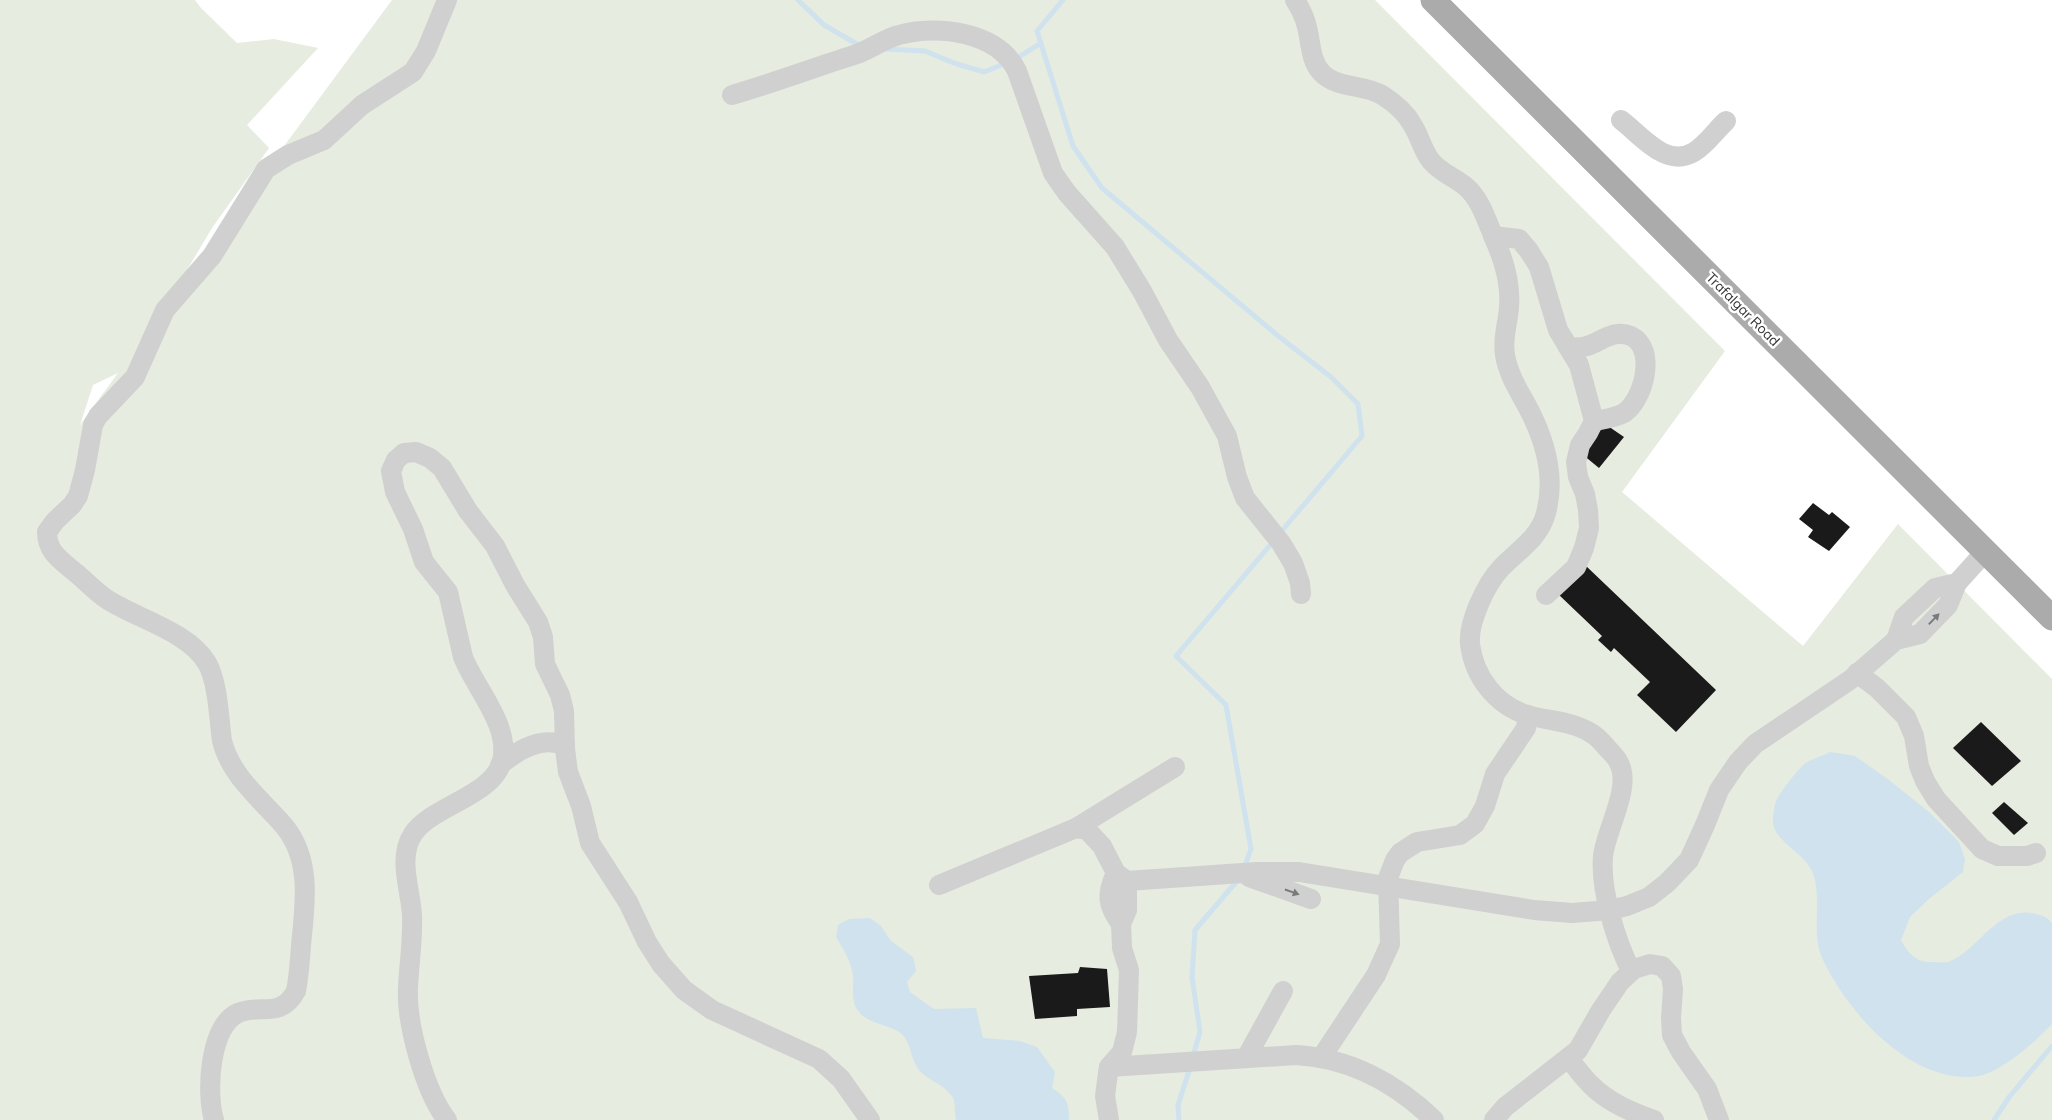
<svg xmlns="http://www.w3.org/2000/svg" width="2052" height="1120" font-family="Mulish,sans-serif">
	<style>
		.green { fill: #e6ecdf; fill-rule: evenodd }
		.water { fill: #cfe2ee }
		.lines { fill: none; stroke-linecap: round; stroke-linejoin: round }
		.stream { stroke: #cfe2ee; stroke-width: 5 }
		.building { fill: #1a1a1a }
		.minor { stroke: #d0d0d0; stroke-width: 20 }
		.major { stroke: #ababab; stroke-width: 25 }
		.oneway { fill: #7a7a7a }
		.labels { text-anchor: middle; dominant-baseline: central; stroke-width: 5; stroke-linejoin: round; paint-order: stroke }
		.street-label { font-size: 14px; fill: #333; stroke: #fff }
	</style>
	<rect width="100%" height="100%" fill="#fff"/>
	<path class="green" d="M0 0H195L201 8 237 43 274 39 318 48 247 125 269 148 212 228 163 310 392 0H1375L1725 351 1622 492 1803 646 1898 524 2052 679V1120H0ZM118 373 80 425 93 385Z"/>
	<g class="water">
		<path d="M1830 752 1855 756 1889 780 1929 812 1959 842 1965 859 1963 872 1930 898 1910 917 1901 940C1908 953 1916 963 1933 962 1938 962 1944 963 1948 962 1977 952 1996 907 2032 913 2041 915 2046 916 2052 923V1024C2036 1041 2003 1071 1979 1076 1913 1086 1850 1015 1824 962 1810 935 1822 904 1814 876 1807 852 1772 842 1773 820 1773 815 1774 807 1776 801 1778 795 1800 766 1806 763 1813 758 1823 756 1830 752Z"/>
		<path d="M870 918 881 926 891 941 913 957 916 971 907 982 910 992 934 1009 976 1008 983 1038 1020 1041 1037 1047 1055 1072 1052 1088C1067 1098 1069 1102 1069 1120H956C954 1113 956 1104 953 1098 945 1084 928 1081 918 1069 911 1059 911 1044 902 1034 894 1026 868 1024 859 1012 850 1001 854 988 853 975 851 961 843 949 836 937L838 925 849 919Z"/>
	</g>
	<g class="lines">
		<g class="stream">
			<path d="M798 0 824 25 862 47"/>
			<path d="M1063 0 1037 31 1073 146 1102 188 1277 335 1331 377 1358 404 1362 436 1280 533"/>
			<path d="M885 49 925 51 954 63 984 72 1006 63"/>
			<path d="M1014 60 1041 43"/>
			<path d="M1244 868 1251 849 1226 705 1176 656 1271 544"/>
			<path d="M1193 1056 1200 1032 1192 977 1195 930 1237 881"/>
			<path d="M1179 1120 1178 1105 1189 1071"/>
			<path d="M1994 1120 2010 1096 2052 1046"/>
		</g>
	</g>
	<g class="building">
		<path d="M1605 424 1624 437 1599 468 1582 454Z"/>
		<path d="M1813 503 1829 515 1832 512 1850 527 1829 551 1808 537 1813 530 1799 519Z"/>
		<path d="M1585 565 1716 690 1676 732 1637 695 1650 682 1614 648 1611 652 1598 640 1602 636 1557 593Z"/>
		<path d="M1981 722 2021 761 1992 786 1953 748Z"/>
		<path d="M2004 802 2028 823 2014 835 1992 813Z"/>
		<path d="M1080 967 1107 969 1110 1007 1077 1009V1016L1035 1019 1029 976 1078 973Z"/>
	</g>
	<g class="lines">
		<g class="minor">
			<path d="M1295 0C1300 8 1305 18 1307 27 1311 42 1310 60 1321 72 1336 89 1364 84 1382 95 1393 102 1406 113 1412 124 1420 136 1422 150 1431 161 1441 173 1454 177 1465 186 1480 198 1487 221 1494 238 1504 260 1511 284 1509 307 1508 324 1502 338 1505 355 1508 373 1517 388 1526 404 1544 437 1556 476 1546 513 1539 539 1518 550 1501 568 1486 584 1468 622 1470 644 1474 677 1496 705 1527 715 1548 721 1572 721 1591 733 1598 737 1603 743 1608 749 1612 753 1617 758 1619 763 1632 788 1606 829 1603 856 1600 890 1616 941 1631 971"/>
			<path d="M732 95C773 83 813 68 854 55 870 50 883 39 899 35 938 24 998 32 1017 71L1053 173 1067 193 1115 247 1142 291 1168 340 1200 387 1227 436 1237 477 1245 498 1281 543 1293 563 1300 583 1301 594"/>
			<path d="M1621 120C1641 135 1666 169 1694 152 1707 144 1715 131 1726 121"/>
			<path d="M1493 236 1519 239 1529 251 1539 267 1558 330 1579 365 1594 421 1588 433 1580 445 1576 462 1578 477 1585 494 1588 510 1589 528 1584 548 1576 567 1546 595"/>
			<path d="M1568 347C1575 348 1581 348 1587 346 1602 341 1614 329 1631 336 1657 348 1644 400 1624 413 1615 418 1604 419 1594 421"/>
			<path d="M1896 640 1904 617 1935 588 1957 583 1985 552"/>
			<path d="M1857 673 1877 688 1906 717 1914 736 1919 766 1925 781 1936 799 1982 849 1998 856H2027L2036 853"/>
			<path d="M500 765C518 750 542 735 565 746"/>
			<path d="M1076 828 1175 767"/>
			<path d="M1116 873C1106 894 1107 905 1121 924"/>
			<path d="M1249 877 1311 899"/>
			<path d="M939 885 1076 828 1087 830 1102 846 1116 873 1127 881 1257 872H1299L1534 910 1572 913 1610 910 1627 906 1649 897 1667 883 1689 860 1705 825 1719 790 1738 762 1755 744 1850 680 1896 640 1920 634 1948 605 1957 583"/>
			<path d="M1246 1058 1283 991"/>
			<path d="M1321 1058 1376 975 1390 944 1388 878 1395 860 1400 853 1417 842 1460 835 1475 824 1485 806 1495 774 1526 728 1528 715"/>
			<path d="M1569 1059C1576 1067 1582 1076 1589 1083 1607 1102 1631 1112 1654 1120"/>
			<path d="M1109 1067 1296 1055C1349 1058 1396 1083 1434 1120"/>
			<path d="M214 1120C206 1094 209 1026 238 1013 260 1003 280 1020 296 991 299 976 300 960 301 945 305 905 312 861 285 827 262 800 231 777 222 741 219 719 218 682 207 663 189 632 138 619 108 600 97 593 87 582 76 573 62 561 47 553 47 532L55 521 72 505 78 496 85 470 93 425 98 416 135 377 165 310 212 256 266 169 288 155 324 140 362 105 413 72 426 51 447 0"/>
			<path d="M447 1120C425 1092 406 1023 408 988 409 964 413 940 412 916 411 890 397 858 413 834 431 806 493 796 502 761 511 726 475 688 463 657L448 592 424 562 413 529 395 492 391 471 396 460 404 453 416 452 430 458 442 468 468 511 495 546 515 585 538 622 543 637 545 664 560 695 564 711 565 749 568 772 581 806 590 843 628 902 647 942 661 964 684 990 712 1010 819 1059 841 1079 870 1120"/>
			<path d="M1109 1120 1105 1096 1108 1073 1109 1067 1122 1052 1127 1032 1129 970 1122 948 1121 924 1127 910V881"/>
			<path d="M1494 1120 1505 1107 1578 1050 1601 1010 1620 982 1634 969 1650 964 1662 966 1671 976 1673 989 1671 1018 1672 1035 1681 1052 1707 1089 1719 1120"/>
		</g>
		<path class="major" d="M1433 0 2052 618"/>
	</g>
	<defs><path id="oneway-solid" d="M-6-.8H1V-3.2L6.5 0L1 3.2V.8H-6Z" transform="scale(1.25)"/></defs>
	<g class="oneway">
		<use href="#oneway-solid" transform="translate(1934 619) rotate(-46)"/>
		<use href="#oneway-solid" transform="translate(1292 892) rotate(19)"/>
	</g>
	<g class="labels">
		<g class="street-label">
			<text transform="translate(1743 309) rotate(45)">Trafalgar Road</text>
		</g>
	</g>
</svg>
